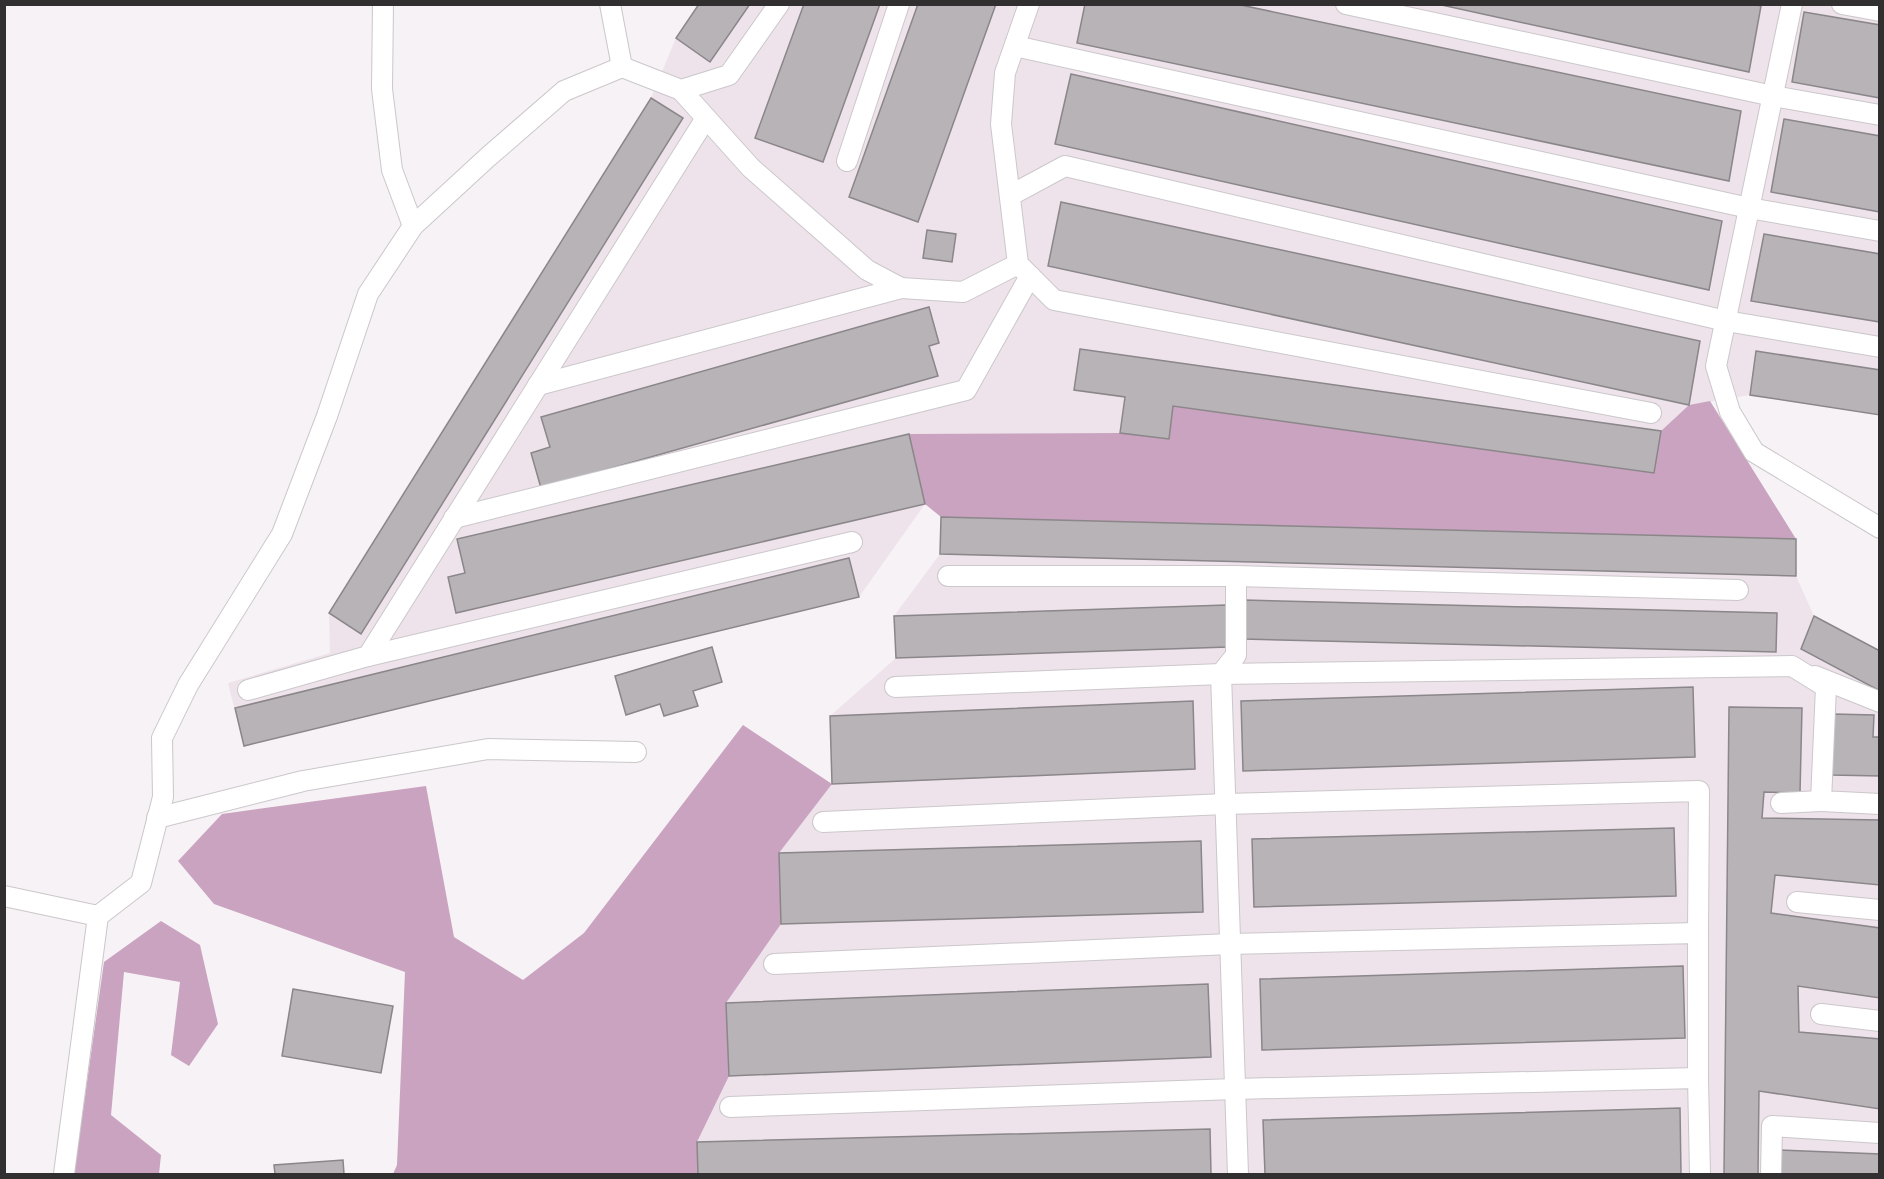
<svg xmlns="http://www.w3.org/2000/svg" width="1884" height="1179" font-family="Raleway,sans-serif">
	<style>
		.built { fill: #eee3eb }
		.forest { fill: #c9a3bf }
		.building { fill: #b7b3b6; stroke: #8a8689; stroke-width: 1.5 }
		.lines { fill: none; stroke-linecap: round; stroke-linejoin: round }
		.lane-casing { stroke: #cbc7ca; stroke-width: 22 }
		.lane { stroke: #fff; stroke-width: 20 }
	</style>
	<rect width="100%" height="100%" fill="#f6f2f5"/>
	<g class="built">
		<path d="M699 5H1879V415L1750 395 1689 405 1661 431 1654 473 1173 406 1169 439 1120 433 909 435 925 504 859 597 244 746 228 683 330 653 329 613 651 98 676 38Z"/>
		<path d="M941 517 1796 539V576L1814 616 1879 651V1174H698L697 1142 729 1076 726 1003 781 924 779 853 832 784 830 716 896 658 894 616 940 554Z"/>
	</g>
	<g class="forest">
		<path d="M1710 401 1796 539 941 517 925 504 909 434 1120 433 1168 439 1173 406 1654 473 1661 431 1689 405Z"/>
		<path d="M743 725 832 784 779 853 781 924 726 1003 729 1076 697 1142 698 1174H393L397 1165 405 972 214 904 178 861 222 814 426 786 454 937 523 980 584 933Z"/>
		<path d="M161 921 200 945 218 1024 189 1066 171 1055 180 982 124 972 111 1115 161 1155 159 1174H74L104 962Z"/>
	</g>
	<g class="building">
		<path d="M699 4H750L710 62 676 38Z"/>
		<path d="M804 4H880L823 162 755 138Z"/>
		<path d="M918 4H996L918 222 849 197Z"/>
		<path d="M1085 4H1236L1741 111 1729 181 1077 43Z"/>
		<path d="M1437 4H1753L1761 6 1749 72Z"/>
		<path d="M1804 12 1880 25V98L1792 82Z"/>
		<path d="M1071 74 1722 221 1709 290 1055 144Z"/>
		<path d="M651 98 683 118 361 634 329 613Z"/>
		<path d="M1784 119 1880 136V212L1771 192Z"/>
		<path d="M1061 202 1700 341 1689 405 1048 266Z"/>
		<path d="M927 230 956 234 952 262 923 258Z"/>
		<path d="M1764 234 1880 254V322L1751 301Z"/>
		<path d="M929 307 939 343 929 346 938 376 541 488 531 453 550 447 541 417Z"/>
		<path d="M1080 349 1661 431 1654 473 1173 406 1169 439 1120 433 1125 397 1074 390Z"/>
		<path d="M1756 351 1880 370V415L1750 395Z"/>
		<path d="M909 434 925 504 456 613 448 577 465 573 457 539Z"/>
		<path d="M941 517 1796 539V576L940 554Z"/>
		<path d="M849 558 859 597 244 746 235 708Z"/>
		<path d="M1244 600 1777 613 1776 652 1243 639Z"/>
		<path d="M1226 605 1228 647 896 658 894 616Z"/>
		<path d="M1814 616 1880 651V691L1801 649Z"/>
		<path d="M712 647 722 682 693 691 698 706 664 716 660 704 626 715 615 676Z"/>
		<path d="M1693 687 1695 757 1243 771 1241 701Z"/>
		<path d="M1193 701 1195 769 832 784 830 716Z"/>
		<path d="M1729 707 1802 708 1800 793 1764 792 1762 818 1880 820V885L1775 875 1771 913 1880 928V998L1798 986 1799 1032 1880 1039V1109L1759 1091 1758 1174H1724Z"/>
		<path d="M1833 714 1874 715 1873 737H1880V776L1831 775Z"/>
		<path d="M1674 828 1676 896 1254 907 1252 839Z"/>
		<path d="M1201 841 1203 912 781 924 779 853Z"/>
		<path d="M1683 966 1685 1038 1262 1050 1260 979Z"/>
		<path d="M1208 984 1211 1057 729 1076 726 1003Z"/>
		<path d="M293 989 393 1006 381 1073 282 1056Z"/>
		<path d="M1680 1108 1681 1174H1265L1263 1120Z"/>
		<path d="M1210 1129 1211 1174H698L697 1142Z"/>
		<path d="M1779 1150 1880 1154V1174H1778Z"/>
		<path d="M343 1160 344 1174H275L274 1165Z"/>
	</g>
	<g class="lines">
		<defs>
			<g id="lane">
				<path d="M383 4 382 89 392 170 413 226"/>
				<path d="M610 4 622 67"/>
				<path d="M1029 4 1005 73 1001 124 1018 264 1054 300 1651 413"/>
				<path d="M1346 4 1773 96 1880 115"/>
				<path d="M1792 4 1716 366 1730 412 1754 452 1880 528"/>
				<path d="M1842 4 1880 11"/>
				<path d="M1015 46 1749 208 1880 231"/>
				<path d="M681 90 751 168 867 270 901 288 963 292 1018 264"/>
				<path d="M847 161 899 4"/>
				<path d="M1011 195 1065 166 1726 321 1880 347"/>
				<path d="M538 385 901 288"/>
				<path d="M454 518 966 390 1030 276"/>
				<path d="M948 576H1236V655L1221 674 1792 666 1826 687 1821 801 1880 804"/>
				<path d="M1236 576 1738 590"/>
				<path d="M368 656 852 542"/>
				<path d="M1815 676 1880 702"/>
				<path d="M895 687 1221 674 1238 1174"/>
				<path d="M248 690 368 656 706 118"/>
				<path d="M1781 803 1821 801"/>
				<path d="M157 818 303 781 488 749 636 752"/>
				<path d="M823 822 1225 804 1699 791 1698 933"/>
				<path d="M4 896 98 916"/>
				<path d="M1797 902 1880 910"/>
				<path d="M774 964 1230 944 1698 933V1078"/>
				<path d="M1821 1014 1880 1021"/>
				<path d="M730 1107 1235 1089 1698 1078 1700 1174"/>
				<path d="M64 1174 98 916 141 883 163 797 162 738 188 685 282 534 327 416 368 294 413 226 488 157 564 91 622 67 681 90 729 75 779 4"/>
				<path d="M1771 1174 1772 1126 1880 1133"/>
			</g>
		</defs>
		<use href="#lane" class="lane-casing"/>
		<use href="#lane" class="lane"/>
	</g>
	<rect width="1884" height="1179" fill="none" stroke="#312f30" stroke-width="12"/>
</svg>
